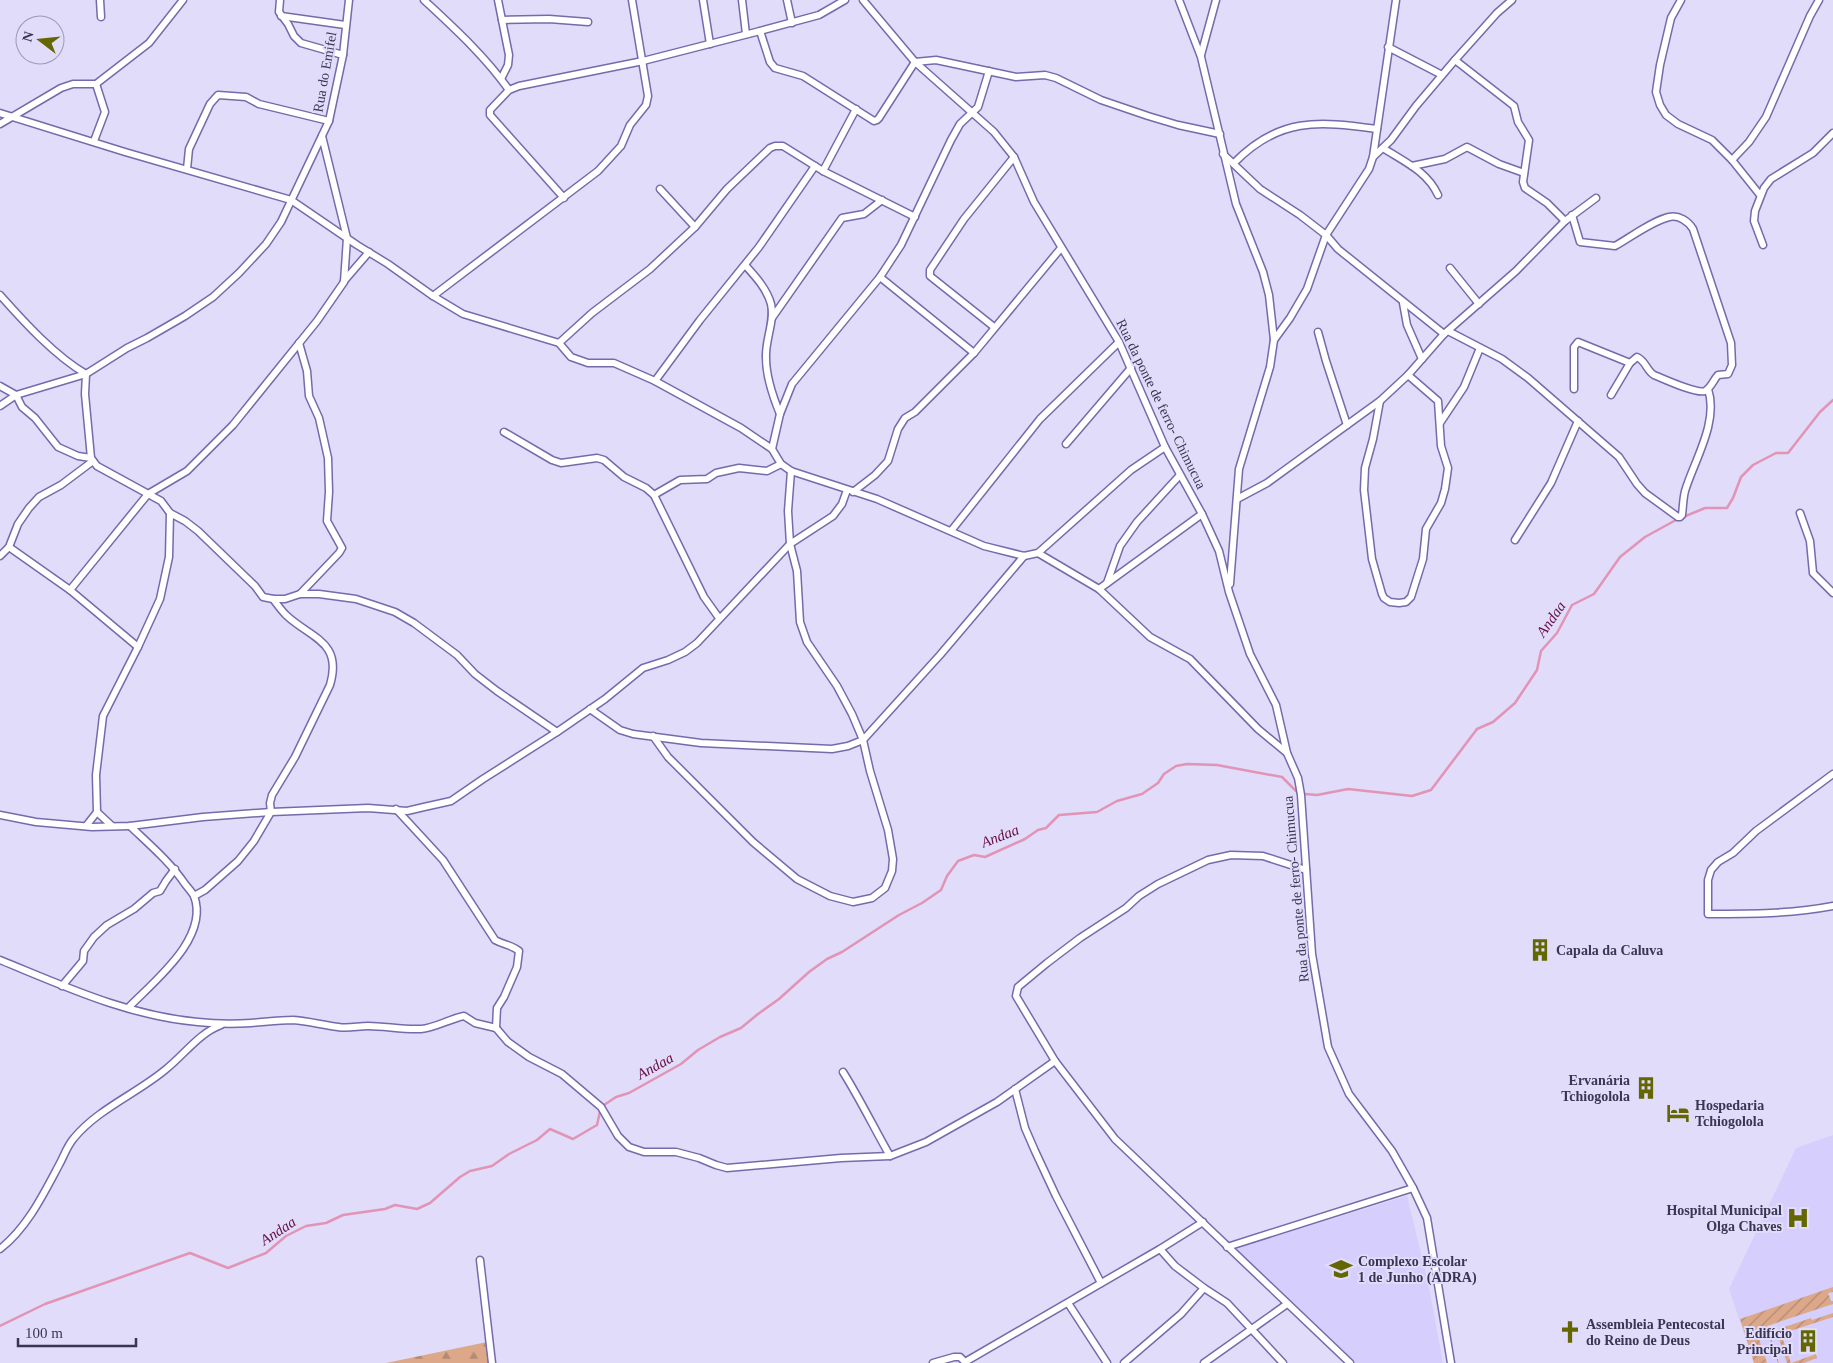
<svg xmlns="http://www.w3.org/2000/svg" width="1833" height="1363" font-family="'Times New Roman',serif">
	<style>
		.built { fill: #d6cffe }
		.forest { fill: url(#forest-firs) }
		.garden { fill: url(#garden-furrows) }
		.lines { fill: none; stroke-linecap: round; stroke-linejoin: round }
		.stream { stroke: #e194b6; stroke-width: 2.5 }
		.street-casing { stroke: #766aaa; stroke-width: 9 }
		.street { stroke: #fff; stroke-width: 6 }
		.labels { text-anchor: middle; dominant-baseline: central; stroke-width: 4; stroke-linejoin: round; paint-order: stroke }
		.street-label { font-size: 14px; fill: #3a3552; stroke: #e0dcf9 }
		.poi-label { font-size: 14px; font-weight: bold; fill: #3a3552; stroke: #e0dcf9; text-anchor: start }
		.water-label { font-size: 15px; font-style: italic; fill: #670c41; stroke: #e0dcf9 }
	</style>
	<defs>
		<pattern id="forest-firs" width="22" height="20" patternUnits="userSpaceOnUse" patternTransform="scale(1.25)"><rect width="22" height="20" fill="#dca889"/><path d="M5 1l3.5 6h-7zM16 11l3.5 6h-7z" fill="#b38a73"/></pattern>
		<pattern id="garden-furrows" width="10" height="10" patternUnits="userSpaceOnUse" patternTransform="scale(1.25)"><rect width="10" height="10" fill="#dca889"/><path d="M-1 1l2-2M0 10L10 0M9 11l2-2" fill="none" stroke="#b38a73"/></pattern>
	</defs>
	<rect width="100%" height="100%" fill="#e0dcf9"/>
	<g class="built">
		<path d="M1833 1135V1363H1754L1729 1289 1796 1148Z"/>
		<path d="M1407 1196 1428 1282 1443 1363H1354L1235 1248Z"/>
	</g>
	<path class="forest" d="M487 1342 489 1363H386Z"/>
	<g class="garden">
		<path d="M1833 1287V1292L1828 1293 1831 1301H1833V1304L1767 1326 1779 1363H1778L1766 1327 1756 1330 1767 1363H1754L1740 1319Z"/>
		<path d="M1833 1313V1317L1781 1334 1791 1363 1816 1354 1817 1358 1804 1363H1787L1776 1330 1811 1318 1812 1320Z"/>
	</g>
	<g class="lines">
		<g class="stream">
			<path d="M1305 794 1317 795 1348 789 1412 796 1431 790 1477 729 1493 722 1515 703 1537 670 1541 651 1557 633 1572 605 1594 594 1620 557 1645 537 1676 520 1705 508H1727L1733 498 1741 477 1753 465 1776 453H1788L1820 412 1833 400"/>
			<path d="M0 1326 45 1304 190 1253 228 1268 266 1253 286 1236 306 1226 326 1223 343 1215 385 1209 395 1205 417 1209 430 1203 460 1177 470 1171 492 1166 509 1154 537 1140 550 1129 573 1139 597 1125 601 1107 616 1097 629 1093 681 1064 698 1050 720 1037 741 1028 758 1014 779 999 809 972 827 959 842 952 899 915 922 903 941 890 947 876 958 861 974 855 985 857 1025 839 1038 830 1046 828 1059 815 1097 812 1117 801 1142 794 1158 783 1164 774 1176 766 1187 764 1217 765 1282 777 1296 791"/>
		</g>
		<defs>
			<g id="street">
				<path d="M100 0 101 17"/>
				<path d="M280 0 279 12 288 24 294 36 301 43 343 55"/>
				<path d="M424 0C454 28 485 56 509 90"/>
				<path d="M498 0 509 55 508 65 501 79"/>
				<path d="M703 0 710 44"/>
				<path d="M742 0 746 34"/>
				<path d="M787 0 792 23"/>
				<path d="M863 0 915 62 994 132 1014 157 1034 202 1119 342 1165 447 1202 514 1219 551 1229 592 1250 654 1276 705 1287 753 1298 778 1301 795 1312 954 1328 1047 1349 1094 1392 1151 1413 1188 1427 1218 1451 1363"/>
				<path d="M1179 0 1201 57 1236 204 1263 272 1269 295 1274 340 1270 367 1239 469 1230 584"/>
				<path d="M1681 0 1671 18 1660 65 1656 92 1660 105 1666 115 1678 124 1712 140 1732 160 1749 142 1766 117 1810 16 1819 0"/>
				<path d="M281 16 345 25"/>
				<path d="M502 20 549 19 588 22"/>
				<path d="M760 31 770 62 775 68 803 76 874 121 877 120 879 118 915 62 936 60 1016 77 1045 75 1056 78 1101 100 1148 116 1178 125 1220 134"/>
				<path d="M1388 47 1442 75"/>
				<path d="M1201 55 1216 0"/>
				<path d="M1455 60 1514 106 1518 122 1529 140 1523 182 1525 188 1547 203 1565 221"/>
				<path d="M0 113 125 152 291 200 357 245 388 264 433 296 463 314 559 343 571 357 588 363H614L655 381 741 428 772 449 781 464 791 471 877 499 984 546 1024 556 1038 553 1131 470 1165 447"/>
				<path d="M0 124 61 88 73 84H96L149 43 183 0"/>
				<path d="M94 141 105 112 96 84"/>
				<path d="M1383 148C1403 161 1427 171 1438 195"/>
				<path d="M1223 154 1260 189 1300 215 1326 235 1338 249 1444 334"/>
				<path d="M1373 157 1391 140 1416 106 1455 60 1497 13 1512 0"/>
				<path d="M1732 160 1760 195"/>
				<path d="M1234 163C1279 117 1318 121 1377 129"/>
				<path d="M1412 166 1445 159 1467 147 1499 164 1524 173"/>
				<path d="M187 169 189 149 210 104 218 95 246 97 259 104 329 121"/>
				<path d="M823 171 856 109"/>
				<path d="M660 189 695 227"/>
				<path d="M564 198 490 115V110L509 90 519 86 643 61 760 31 819 15 845 0"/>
				<path d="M1572 215 1580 242 1615 246C1631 237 1652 221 1669 217 1679 215 1688 221 1693 229L1731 343 1732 365 1728 374 1718 375C1714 379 1711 388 1705 391 1696 394 1664 379 1654 375 1646 370 1646 361 1637 357L1630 363 1611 395"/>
				<path d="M1763 245 1754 221 1755 211 1764 188 1771 179 1813 153 1833 133"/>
				<path d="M745 265C755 276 767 289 771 304 775 322 765 339 766 358 766 376 773 397 780 414"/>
				<path d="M1450 268 1479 304"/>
				<path d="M880 277 974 353"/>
				<path d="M344 281 369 252"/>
				<path d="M0 295C24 322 55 356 86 374L85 394 91 458 97 466 161 501 170 513 185 521 198 531 255 586 263 597 273 599H285L300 594H319L356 599 395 612 414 623 457 655 475 674 497 691 557 732"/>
				<path d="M433 296 598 171 621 146 630 125 646 105 648 96 632 0"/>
				<path d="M1403 303 1407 325 1422 359"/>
				<path d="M772 318 842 218 864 214 882 200"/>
				<path d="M994 327 930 276V270L964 219 1014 157"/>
				<path d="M1448 331 1502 359 1528 378 1619 457 1637 484 1645 493 1678 517H1680L1682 515C1683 507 1683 499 1685 491 1694 461 1719 422 1708 389"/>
				<path d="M1318 332 1326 361 1347 425"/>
				<path d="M1274 340 1290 318 1307 289 1326 235 1369 169 1373 157 1396 0"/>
				<path d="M299 343 307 371 309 396 319 418 328 458 329 492 327 521 342 548 339 553 300 594"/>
				<path d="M559 343 592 313 650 269 695 227 727 189 770 148 775 146H783L823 171 915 217"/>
				<path d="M655 381 700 320 759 247 815 166"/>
				<path d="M0 386 16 395 22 407 35 418 58 447 78 456 91 458"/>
				<path d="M1574 389V347L1578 342 1630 363"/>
				<path d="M1380 401 1373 439 1365 468 1364 490 1372 559 1382 594 1384 598 1390 602 1399 603 1406 602 1411 597 1423 559 1426 529 1441 503 1445 489 1448 468 1441 446 1438 401 1408 375"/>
				<path d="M0 406 16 395 86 374 127 348 147 338 185 316 213 297 239 273 266 244 281 222 329 121 343 55 349 0"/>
				<path d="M1440 423 1464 387 1480 348"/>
				<path d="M504 432 552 460 561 463 597 458 604 460 624 477 646 488 654 495 704 597 719 618"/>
				<path d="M1066 444 1131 368"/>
				<path d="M772 449 780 414 792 384 880 277 901 245 951 140 960 124 978 107 989 71"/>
				<path d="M853 492 875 475 888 461 898 429 905 418 915 412 974 353 1061 248"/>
				<path d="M654 495 680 480 707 479 716 473 739 468 767 471 781 464"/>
				<path d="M1237 499 1267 483 1380 401 1408 375 1444 334 1516 271 1565 221 1596 198"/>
				<path d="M1800 513 1810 541 1813 573 1833 593"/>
				<path d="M951 531 1040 419 1119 342"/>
				<path d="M1515 540 1551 483 1578 421"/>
				<path d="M9 547 70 590 138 647"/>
				<path d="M1038 553 1099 589 1150 637 1190 659 1258 729 1287 753"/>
				<path d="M0 556 9 547 18 524 29 508 39 497 61 485 93 461"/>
				<path d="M1107 583 1120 546 1137 522 1180 475"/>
				<path d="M1099 589 1202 514"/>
				<path d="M70 590 148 494 187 471 233 425 317 321 344 282 347 238 322 136"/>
				<path d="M590 709 620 730 633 734 701 743 832 749 848 746 863 740 940 655 1024 556"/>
				<path d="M653 736 668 757 753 842 797 879 830 896 853 902 872 898 885 888 892 871 893 859 888 830 870 771 863 740 852 714 837 686 807 642 800 622 797 571 790 544 788 511 791 471"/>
				<path d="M1833 774 1756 831 1733 853 1718 862 1711 870 1708 880V914C1751 914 1791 914 1833 906"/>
				<path d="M396 809 443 860 495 940C504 945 512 945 519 951L517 967 504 997 497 1008 496 1028"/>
				<path d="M97 812 112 826"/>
				<path d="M0 815 36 822 92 827 130 826 203 817 271 812 368 808 407 811 424 807 451 801 483 779 557 732 605 699 643 668 668 660 685 652 697 643 790 544 833 516 842 504 847 490"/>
				<path d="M86 826 97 812 96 775 103 716 138 647 160 599 169 557 170 513"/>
				<path d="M1306 870 1263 856 1231 855 1208 860 1158 884 1139 896 1126 908 1080 938 1047 963 1018 987 1016 996 1055 1061 1115 1139 1350 1363"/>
				<path d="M194 896 205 890 238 861 254 841 271 812 270 803 272 795 295 757 330 685C343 641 310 638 286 615 281 610 277 604 273 599"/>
				<path d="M0 960C64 986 128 1016 198 1022 216 1024 234 1024 251 1023 265 1022 279 1020 293 1020 308 1021 322 1025 338 1027 348 1029 358 1026 368 1026 385 1026 403 1030 421 1029 435 1028 449 1019 464 1016L475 1023 496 1028 508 1042 529 1057 562 1074 601 1107 618 1136 629 1147 644 1152H676L699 1158 716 1165 727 1168 841 1158 890 1156 926 1142 997 1102 1055 1061"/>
				<path d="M62 986 83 961 84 951 94 937 107 925 134 909 153 893 160 891 166 881 175 869"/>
				<path d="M128 1008C153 982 210 938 194 896 192 892 188 888 185 884 170 862 150 845 130 826"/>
				<path d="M843 1072C860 1099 874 1128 890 1156"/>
				<path d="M1015 1089 1025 1128 1035 1151 1056 1196 1101 1283"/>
				<path d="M1227 1247 1413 1188"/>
				<path d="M0 1249C27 1228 43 1195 59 1165 64 1156 67 1146 74 1138 98 1109 136 1094 165 1070 184 1055 199 1033 221 1025"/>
				<path d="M1160 1249 1175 1266 1204 1288 1227 1303 1283 1363"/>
				<path d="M480 1260 492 1363"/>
				<path d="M1068 1303 1107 1363"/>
				<path d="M933 1363 954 1357H960L965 1362 1160 1249 1203 1222"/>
				<path d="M1124 1363 1181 1314 1204 1288"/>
				<path d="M1204 1363 1287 1304"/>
			</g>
		</defs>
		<use href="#street" class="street-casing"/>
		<use href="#street" class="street"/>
	</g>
	<defs>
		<symbol id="building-bare" viewBox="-9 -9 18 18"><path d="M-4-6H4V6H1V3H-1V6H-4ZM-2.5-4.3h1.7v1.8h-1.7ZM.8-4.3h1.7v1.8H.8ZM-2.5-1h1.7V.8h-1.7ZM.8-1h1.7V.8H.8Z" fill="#636601" stroke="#e0dcf9" stroke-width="2.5" paint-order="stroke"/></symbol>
		<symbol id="hotel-bare" viewBox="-9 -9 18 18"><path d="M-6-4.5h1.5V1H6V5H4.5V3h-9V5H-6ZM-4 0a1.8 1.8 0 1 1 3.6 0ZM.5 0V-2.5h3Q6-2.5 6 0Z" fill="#636601" stroke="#e0dcf9" stroke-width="2.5" paint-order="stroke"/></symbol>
		<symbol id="hospital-bare" viewBox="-9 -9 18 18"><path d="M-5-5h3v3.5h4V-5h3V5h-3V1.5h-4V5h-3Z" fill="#636601" stroke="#e0dcf9" stroke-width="2.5" paint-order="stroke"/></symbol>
		<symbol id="school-bare" viewBox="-9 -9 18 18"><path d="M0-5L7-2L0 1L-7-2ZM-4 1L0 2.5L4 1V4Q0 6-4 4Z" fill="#636601" stroke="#e0dcf9" stroke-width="2.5" paint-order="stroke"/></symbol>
		<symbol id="church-bare" viewBox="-9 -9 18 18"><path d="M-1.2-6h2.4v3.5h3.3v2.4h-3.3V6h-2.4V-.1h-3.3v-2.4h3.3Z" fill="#636601" stroke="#e0dcf9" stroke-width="2.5" paint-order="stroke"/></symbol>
	</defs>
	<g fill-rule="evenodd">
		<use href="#building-bare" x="1524" y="934" width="32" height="32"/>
		<use href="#building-bare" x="1630" y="1072" width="32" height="32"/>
		<use href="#hotel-bare" x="1662" y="1097" width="32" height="32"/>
		<use href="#hospital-bare" x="1782" y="1202" width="32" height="32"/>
		<use href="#school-bare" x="1325" y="1253" width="32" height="32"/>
		<use href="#church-bare" x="1554" y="1316" width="32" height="32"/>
		<use href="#building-bare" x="1792" y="1325" width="32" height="32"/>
	</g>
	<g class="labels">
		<g class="street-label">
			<text transform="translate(325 72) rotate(-80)">Rua do Emifel</text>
			<text transform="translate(1161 404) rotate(64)">Rua da ponte de ferro- Chimucua</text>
			<text transform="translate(1296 889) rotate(-95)">Rua da ponte de ferro- Chimucua</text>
		</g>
		<g class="poi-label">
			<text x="1556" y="950">Capala da Caluva</text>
			<text x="1630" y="1080" text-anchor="end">Ervanária<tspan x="1630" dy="16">Tchiogolola</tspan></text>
			<text x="1695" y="1105">Hospedaria<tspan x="1695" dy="16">Tchiogolola</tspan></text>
			<text x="1782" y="1210" text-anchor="end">Hospital Municipal<tspan x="1782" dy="16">Olga Chaves</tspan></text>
			<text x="1358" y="1261">Complexo Escolar<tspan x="1358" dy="16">1 de Junho (ADRA)</tspan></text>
			<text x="1586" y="1324">Assembleia Pentecostal<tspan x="1586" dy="16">do Reino de Deus</tspan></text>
			<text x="1792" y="1333" text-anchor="end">Edifício<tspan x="1792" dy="16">Principal</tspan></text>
		</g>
		<g class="water-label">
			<text transform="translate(1551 619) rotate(-55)">Andaa</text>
			<text transform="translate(1000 836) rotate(-21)">Andaa</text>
			<text transform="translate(655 1066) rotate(-29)">Andaa</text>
			<text transform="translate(278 1231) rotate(-33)">Andaa</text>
		</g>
	</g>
	<g transform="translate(40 40) rotate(286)"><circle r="24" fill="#e0dcf9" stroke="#9e99b6"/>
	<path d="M0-4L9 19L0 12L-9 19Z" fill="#636601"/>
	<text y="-8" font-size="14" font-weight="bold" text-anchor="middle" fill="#3a3552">N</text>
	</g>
	<path d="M18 1338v8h118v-8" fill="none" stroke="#3a3552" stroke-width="2.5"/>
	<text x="25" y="1338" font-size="15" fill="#3a3552" stroke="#e0dcf9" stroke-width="4" paint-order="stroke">100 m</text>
</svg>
